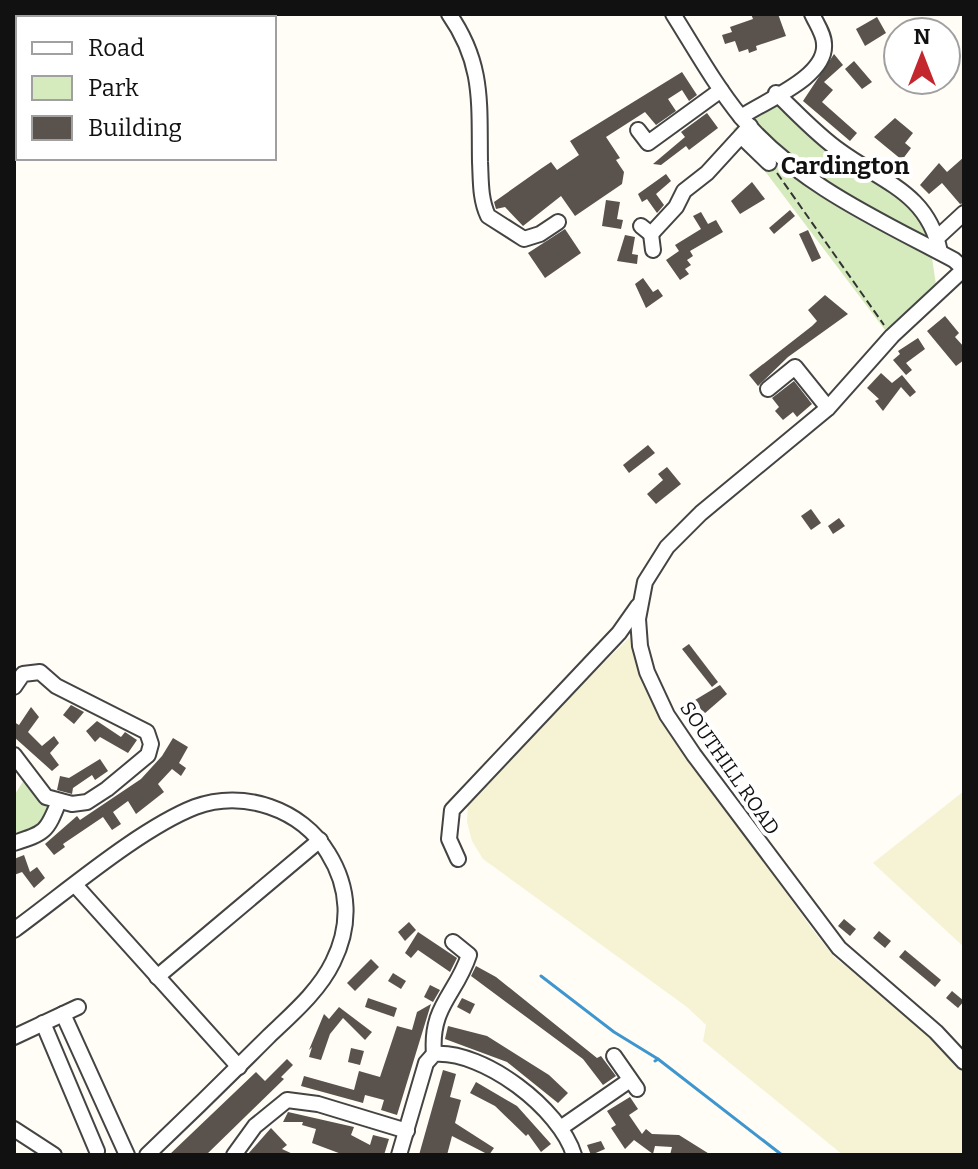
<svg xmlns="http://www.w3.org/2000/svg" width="978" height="1169" font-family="Bitter,serif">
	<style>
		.farmland { fill: #f6f3d4 }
		.green { fill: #d5ebbd }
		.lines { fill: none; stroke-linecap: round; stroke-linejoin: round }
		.stream { stroke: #3f96cf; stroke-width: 3 }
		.building { fill: #5a524d }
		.minor-casing { stroke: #444; stroke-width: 18 }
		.path { stroke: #333; stroke-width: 2; stroke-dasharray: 8 4; stroke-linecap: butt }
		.minor { stroke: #fff; stroke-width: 14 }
		.labels { text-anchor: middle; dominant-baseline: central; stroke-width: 8; stroke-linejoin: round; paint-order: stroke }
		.street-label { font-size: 20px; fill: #111; stroke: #fff }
		.quarter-label { font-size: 24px; font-weight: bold; fill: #111; stroke: #fff }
	</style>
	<rect width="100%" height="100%" fill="#fffdf5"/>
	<g class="farmland">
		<path d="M629 638 633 639 651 701 661 717 812 929 835 958 905 1012 964 1069V1155H843L703 1041 706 1025 687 1007 483 859 472 841 467 822 468 802 474 792Z"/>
		<path d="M964 791V947L873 863Z"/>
	</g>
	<g class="green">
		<path d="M777 99 926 217 936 285 885 330 733 129Z"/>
		<path d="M24 780 36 796 51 804 41 829 14 839 15 794Z"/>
	</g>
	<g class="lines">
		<g class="stream">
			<path d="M541 976 614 1032 658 1059 655 1061"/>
			<path d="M658 1059 782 1155"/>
		</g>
	</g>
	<g class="building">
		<path d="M751 14H778L786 36 756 46 757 50 749 53 748 49 739 52 735 41 725 44 722 35 732 32 730 27 753 19Z"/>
		<path d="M877 17 886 33 865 46 856 29Z"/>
		<path d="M834 54 843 65 824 82 833 90 822 102 857 133 850 141 803 101Z"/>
		<path d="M854 61 872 82 862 89 845 69Z"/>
		<path d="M682 72 697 95 689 101 682 90 668 99 676 111 656 125 645 112 606 137 620 158 616 160 624 172 622 184 575 216 561 196 523 226 505 207 496 209 494 202 542 168 551 162 557 170 579 155 570 141Z"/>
		<path d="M707 113 718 128 689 150 686 146 661 165 653 164 685 137 681 132Z"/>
		<path d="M895 118 913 133 905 143 911 148 902 160 874 137Z"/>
		<path d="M964 157V203L960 204 942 183 929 194 920 185 939 163 947 172Z"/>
		<path d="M666 174 671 181 656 194 664 205 657 213 647 199 642 202 638 194Z"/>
		<path d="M752 182 765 199 740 214 731 201Z"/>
		<path d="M606 200 620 202 617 219 623 220 621 229 602 226Z"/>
		<path d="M790 210 795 216 774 234 769 228Z"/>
		<path d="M701 212 708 224 716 220 723 232 690 251 693 256 687 260 691 265 685 269 689 274 680 280 666 260 679 251 675 245 701 229 693 216Z"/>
		<path d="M565 229 581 253 545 278 528 253Z"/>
		<path d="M808 230 821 258 812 262 799 234Z"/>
		<path d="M625 235 635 237 632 254 638 255 637 264 617 261Z"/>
		<path d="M643 278 653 292 658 289 663 296 646 308 635 284Z"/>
		<path d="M825 295 848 314 788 357 758 386 749 375 812 326 817 321 808 310Z"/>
		<path d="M945 316 959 333 955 337 964 347V360L956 366 927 331Z"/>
		<path d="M918 338 925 349 906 363 912 370 906 375 893 360 900 354 898 351Z"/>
		<path d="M881 373 892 383 902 375 916 392 910 397 901 387 883 411 875 401 879 399 867 388Z"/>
		<path d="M794 381 812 404 797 417 793 412 783 420 775 411 779 407 772 398Z"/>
		<path d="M648 445 655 453 629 473 623 465Z"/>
		<path d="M667 467 681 484 656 504 647 494 663 480 658 474Z"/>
		<path d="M811 509 821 523 811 530 801 516Z"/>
		<path d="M839 518 845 526 833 534 828 526Z"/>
		<path d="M689 644 718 682 712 687 682 649Z"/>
		<path d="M720 685 727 694 704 714 695 700Z"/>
		<path d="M71 705 84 712 74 724 63 715Z"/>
		<path d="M31 707 39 717 28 732 42 746 54 736 59 743 50 753 59 765 52 771 14 737V722L19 725Z"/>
		<path d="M97 721 121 737 125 732 137 740 128 753 100 737 95 742 86 731Z"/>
		<path d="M173 738 188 747 179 763 186 768 181 776 172 769 158 784 164 792 136 814 128 801 113 812 121 824 112 830 103 817 63 844 65 847 54 855 45 844 77 816 80 820 141 779 162 756Z"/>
		<path d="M100 759 108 771 95 780 92 775 73 788 72 794 57 790 60 776 69 778Z"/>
		<path d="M24 855 30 872 37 867 45 878 34 888 22 872 14 875V859Z"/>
		<path d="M844 919 856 929 850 936 838 926Z"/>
		<path d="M409 922 416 930 405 941 398 932Z"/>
		<path d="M879 931 891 941 885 948 873 938Z"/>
		<path d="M418 932 457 958 450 972 418 950 411 958 405 953Z"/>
		<path d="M905 950 941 980 935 987 899 957Z"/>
		<path d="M371 959 379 967 355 991 347 983Z"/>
		<path d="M476 966 496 977 597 1058 601 1056 616 1076 603 1085 583 1059 471 976Z"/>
		<path d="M393 973 406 981 401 989 388 981Z"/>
		<path d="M430 985 440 990 433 1002 424 997Z"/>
		<path d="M952 991 964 1001 958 1008 946 998Z"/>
		<path d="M368 998 397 1008 394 1017 365 1007Z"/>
		<path d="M462 998 475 1004 470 1014 457 1007Z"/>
		<path d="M431 1004 397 1115 381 1110 384 1100 365 1095 363 1103 301 1086 304 1076 354 1090 359 1071 380 1077 397 1026 412 1030 417 1012Z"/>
		<path d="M339 1007 372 1032 365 1040 343 1018 330 1034 321 1060 309 1057 312 1047 309 1050 324 1014 329 1019Z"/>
		<path d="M448 1026 487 1036 549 1075 568 1093 558 1103 507 1062 445 1039Z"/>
		<path d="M351 1048 364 1051 360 1065 348 1062Z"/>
		<path d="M287 1059 293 1065 281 1077 284 1079 206 1155H169L256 1072 265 1081Z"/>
		<path d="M443 1070 456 1074 450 1097 461 1100 455 1123 494 1148 489 1155 452 1136 447 1155H419Z"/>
		<path d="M476 1082 517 1106 551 1144 541 1152 528 1134 526 1136 495 1106 470 1093Z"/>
		<path d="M630 1097 638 1109 629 1115 642 1134 646 1129 652 1134 679 1135 711 1155H670L672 1147 655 1146 653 1154 634 1140 625 1149 611 1128 616 1125 607 1111Z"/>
		<path d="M288 1112 354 1127 351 1135 370 1145 373 1135 389 1139 384 1155H344L312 1143 316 1129 302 1125 303 1122H283Z"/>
		<path d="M271 1128 287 1145 282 1149 295 1155H247Z"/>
		<path d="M601 1141 605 1149 591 1155 587 1145Z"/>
	</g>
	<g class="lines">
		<defs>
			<g id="minor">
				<path d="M449 14C484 64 479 103 480 162 481 181 480 199 488 216L524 239 540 234 558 222"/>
				<path d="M673 14C695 49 715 85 741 117 797 184 879 220 954 260L964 269"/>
				<path d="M92 18 95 14"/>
				<path d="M776 93C797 113 817 135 840 151 884 183 928 193 940 252"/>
				<path d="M14 96 18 93"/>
				<path d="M741 117C766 100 827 77 824 44 824 34 816 23 812 14"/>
				<path d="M638 130 648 143 721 90"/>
				<path d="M743 138 769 163"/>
				<path d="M641 226 651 234 676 207 684 191 707 173 750 126"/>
				<path d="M651 234 653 250"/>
				<path d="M937 238 964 213"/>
				<path d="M964 269 892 336 828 408 701 513 667 547 645 582 638 619 640 646 647 672 667 715 694 755 839 948 936 1032 964 1062"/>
				<path d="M768 389 795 367 828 408"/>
				<path d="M14 687 23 674 40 672 56 686 147 732 151 744 148 755 107 789 87 802 72 804 46 797 14 755"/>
				<path d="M14 843C45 833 47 832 59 801"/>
				<path d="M458 859 449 839 452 810 619 633 638 606"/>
				<path d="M76 886 239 1067"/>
				<path d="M14 930C65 893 139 829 195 807 243 789 302 809 328 853 350 888 351 926 333 962 319 991 292 1014 269 1036 229 1076 188 1116 147 1155"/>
				<path d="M157 977 320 840"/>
				<path d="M63 1014 127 1155"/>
				<path d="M43 1023 97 1151"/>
				<path d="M14 1037 78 1007"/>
				<path d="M434 1054C430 1006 456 995 469 955L453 942"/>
				<path d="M614 1056 637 1089"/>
				<path d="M562 1127 630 1080"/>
				<path d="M14 1129 54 1155"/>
				<path d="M234 1155 255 1126 287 1100 318 1104 407 1131"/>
				<path d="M399 1155 426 1063 434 1054C484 1050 560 1109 574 1155"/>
			</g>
		</defs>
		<use href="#minor" class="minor-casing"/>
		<path class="path" d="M777 173 884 325"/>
		<use href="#minor" class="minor"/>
	</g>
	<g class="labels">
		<g class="street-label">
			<text transform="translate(730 768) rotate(55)">SOUTHILL ROAD</text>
		</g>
		<g class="quarter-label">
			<text x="845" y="166">Cardington</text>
		</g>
	</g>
	<rect width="978" height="1169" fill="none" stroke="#111111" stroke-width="32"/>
	<rect x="16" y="16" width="260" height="144" fill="#ffffff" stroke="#a0a0a0" stroke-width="2"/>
	<rect x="32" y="42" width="40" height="12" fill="#ffffff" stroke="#a0a0a0" stroke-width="2"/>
	<text x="88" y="56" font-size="24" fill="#111111">Road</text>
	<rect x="32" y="76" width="40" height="24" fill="#d5ebbd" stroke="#a0a0a0" stroke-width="2"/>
	<text x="88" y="96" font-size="24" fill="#111111">Park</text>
	<rect x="32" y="116" width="40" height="24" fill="#5a524d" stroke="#a0a0a0" stroke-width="2"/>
	<text x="88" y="136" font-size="24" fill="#111111">Building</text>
	<g transform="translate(922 56)"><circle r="38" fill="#ffffff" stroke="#a0a0a0" stroke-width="2"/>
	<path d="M0-6L14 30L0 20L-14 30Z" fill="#c4262e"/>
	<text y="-12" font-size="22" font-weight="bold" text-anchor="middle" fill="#111111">N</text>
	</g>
</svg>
